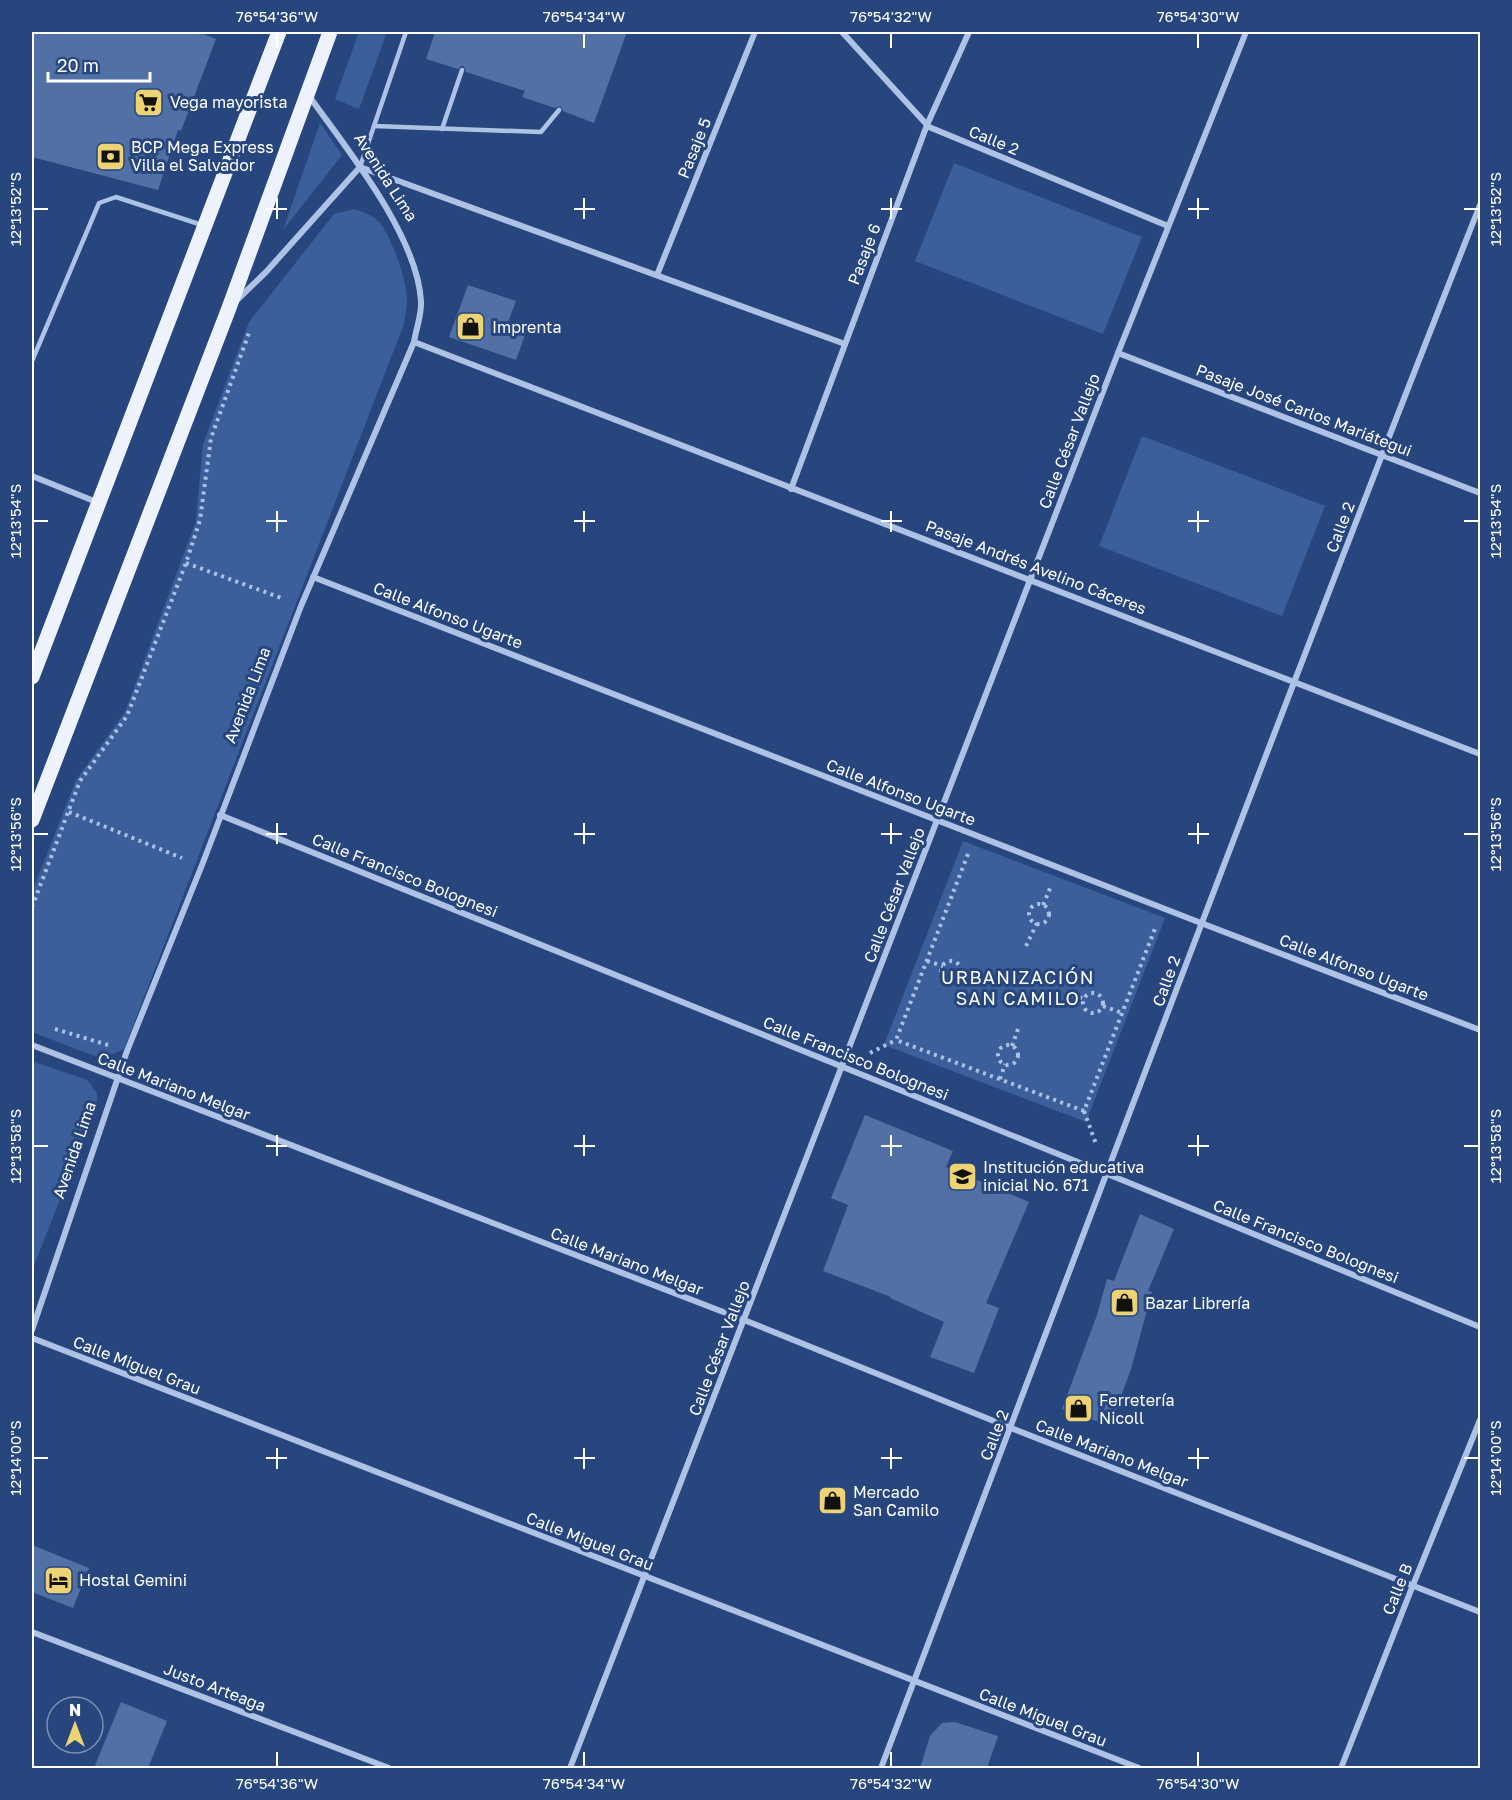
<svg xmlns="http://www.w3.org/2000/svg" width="1512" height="1800" font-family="'Golos Text',sans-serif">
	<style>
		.green { fill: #3b5f9b }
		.building { fill: #5070a6 }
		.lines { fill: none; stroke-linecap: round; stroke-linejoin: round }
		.path { stroke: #adc2e5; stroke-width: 4; stroke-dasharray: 3 4.5; stroke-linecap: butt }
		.lane { stroke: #adc2e5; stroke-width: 4.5 }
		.street { stroke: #adc2e5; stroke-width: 6 }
		.primary { stroke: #edf2fd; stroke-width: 15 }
		.ticks { fill: none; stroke: #fff; stroke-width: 2 }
		.labels { text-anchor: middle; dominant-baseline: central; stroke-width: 6; stroke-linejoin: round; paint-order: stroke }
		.poi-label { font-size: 16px; fill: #fff; stroke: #27467e; text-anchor: start }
		.street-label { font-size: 16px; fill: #fff; stroke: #27467e }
		.neighbourhood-label { font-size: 18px; letter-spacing: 1.5px; fill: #fff; stroke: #27467e }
		.neatline { fill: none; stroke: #fff; stroke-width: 2 }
		.ticks-label { font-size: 15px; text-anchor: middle; fill: #fff }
	</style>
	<rect width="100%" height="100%" fill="#27467e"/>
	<g class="green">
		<path d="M359 32H387L359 109 335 99Z"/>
		<path d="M320 123 342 155 283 230Z"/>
		<path d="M954 163 1142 237 1103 334 915 261Z"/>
		<path d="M354 209C363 212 372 215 379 222 391 235 408 283 407 301 407 308 405 316 404 324L124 1049 106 1057H97L32 1032V892L76 780 125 712 196 521 203 444 249 322 334 214Z"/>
		<path d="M1142 436 1325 506 1282 616 1099 546Z"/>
		<path d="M963 841 1165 918 1086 1122 884 1045Z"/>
		<path d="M32 1061 87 1080 97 1093V1104L32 1271Z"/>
	</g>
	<g class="building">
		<path d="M32 32H198L216 39 181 131 178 130 158 190 32 157Z"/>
		<path d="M435 32H627L594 123 563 111 560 106 555 108 522 97 525 91 466 72 464 66H461L458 69 426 59Z"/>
		<path d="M468 285 516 301 507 325 526 332 516 360 449 337Z"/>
		<path d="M865 1115 953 1151 946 1167 1029 1202 986 1303 999 1308 974 1373 930 1357 944 1322 890 1298 891 1297 823 1271 848 1205 831 1198Z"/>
		<path d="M1140 1214 1174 1229 1148 1291 1152 1292 1131 1369 1110 1426 1062 1409 1097 1315 1107 1279 1114 1281Z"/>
		<path d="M32 1545 89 1568 73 1608 32 1592Z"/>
		<path d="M121 1702 167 1721 148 1768H94Z"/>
		<path d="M955 1722 998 1736 987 1768H920L930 1736 942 1723Z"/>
	</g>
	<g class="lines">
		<g class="path">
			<path d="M186 563 284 599"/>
			<path d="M69 812 182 858"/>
			<path d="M968 854 896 1040 1084 1111 1156 926"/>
			<circle cx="1039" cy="914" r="10"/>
			<path d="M1043 905 1051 886"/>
			<path d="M32 907 80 781 127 716 186 563 200 520 211 438 250 330"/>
			<path d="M1026 946 1037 923"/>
			<path d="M927 961 943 966"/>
			<circle cx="951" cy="971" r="10"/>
			<path d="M961 973 981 980"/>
			<path d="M1065 993 1085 999"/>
			<circle cx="1093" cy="1003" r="10"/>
			<path d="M1103 1006 1122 1013"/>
			<path d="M55 1029 108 1045"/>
			<circle cx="1008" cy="1055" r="10"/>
			<path d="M1012 1046 1018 1029"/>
			<path d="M870 1053 896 1040"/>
			<path d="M1000 1079 1005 1064"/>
			<path d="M1084 1111 1096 1144"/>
		</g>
		<g class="lane">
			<path d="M374 126 541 132 559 110"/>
			<path d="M442 129 462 70"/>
			<path d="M360 167 406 32"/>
			<path d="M32 361 99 203 116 197 202 225"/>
		</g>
		<g class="street">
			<path d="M842 32 929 127 1168 226"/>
			<path d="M360 167 845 344"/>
			<path d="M657 275 755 32"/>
			<path d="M236 301 266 272 360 167"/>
			<path d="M414 342 1480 754"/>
			<path d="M1118 353 1480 493"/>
			<path d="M32 476 99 503"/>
			<path d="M791 489 927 125 969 32"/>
			<path d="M313 577 1201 923 1480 1030"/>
			<path d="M220 815 1132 1184 1480 1327"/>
			<path d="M32 1045 744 1320 1011 1428 1480 1612"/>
			<path d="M32 1330 127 1051 202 865 301 606 414 342C416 329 422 314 421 301 417 235 347 149 309 96"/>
			<path d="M32 1338 1139 1768"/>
			<path d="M32 1632 389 1768"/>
			<path d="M570 1768 1118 353 1246 32"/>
			<path d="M881 1768C1079 1247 1275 724 1480 205"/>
			<path d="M1341 1768 1413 1585 1480 1420"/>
		</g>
		<g class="primary">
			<path d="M32 677 279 32"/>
			<path d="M32 820 229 308 330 32"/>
		</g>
	</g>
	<path class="ticks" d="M277 33V48M584 33V48M891 33V48M1198 33V48M277 198V219M584 198V219M891 198V219M1198 198V219M33 209H48M266 209H287M574 209H595M881 209H902M1188 209H1209M1464 209H1479M277 511V532M584 511V532M891 511V532M1198 511V532M33 521H48M266 521H287M574 521H595M881 521H902M1188 521H1209M1464 521H1479M277 823V844M584 823V844M891 823V844M1198 823V844M33 834H48M266 834H287M574 834H595M881 834H902M1188 834H1209M1464 834H1479M277 1135V1156M584 1135V1156M891 1135V1156M1198 1135V1156M33 1146H48M266 1146H287M574 1146H595M881 1146H902M1188 1146H1209M1464 1146H1479M277 1448V1469M584 1448V1469M891 1448V1469M1198 1448V1469M33 1458H48M266 1458H287M574 1458H595M881 1458H902M1188 1458H1209M1464 1458H1479M277 1752V1767M584 1752V1767M891 1752V1767M1198 1752V1767"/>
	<defs>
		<symbol id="supermarket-square" viewBox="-11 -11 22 22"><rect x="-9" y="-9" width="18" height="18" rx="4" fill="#edd373" stroke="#27467e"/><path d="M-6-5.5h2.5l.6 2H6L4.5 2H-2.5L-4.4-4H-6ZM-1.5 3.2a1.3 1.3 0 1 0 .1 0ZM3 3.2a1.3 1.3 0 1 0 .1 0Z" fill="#111"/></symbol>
		<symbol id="bank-square" viewBox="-11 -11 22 22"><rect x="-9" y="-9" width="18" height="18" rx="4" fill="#edd373" stroke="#27467e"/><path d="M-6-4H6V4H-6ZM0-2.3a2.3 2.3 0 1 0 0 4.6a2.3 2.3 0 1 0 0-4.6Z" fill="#111"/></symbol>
		<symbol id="shop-square" viewBox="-11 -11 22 22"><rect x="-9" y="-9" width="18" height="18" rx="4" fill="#edd373" stroke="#27467e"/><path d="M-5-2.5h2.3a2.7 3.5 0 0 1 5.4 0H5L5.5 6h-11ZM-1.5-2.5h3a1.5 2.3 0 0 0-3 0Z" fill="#111"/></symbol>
		<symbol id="school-square" viewBox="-11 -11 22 22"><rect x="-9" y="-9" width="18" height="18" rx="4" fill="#edd373" stroke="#27467e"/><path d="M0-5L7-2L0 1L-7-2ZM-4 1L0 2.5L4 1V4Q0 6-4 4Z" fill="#111"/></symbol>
		<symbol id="hotel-square" viewBox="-11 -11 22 22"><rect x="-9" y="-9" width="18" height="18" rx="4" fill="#edd373" stroke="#27467e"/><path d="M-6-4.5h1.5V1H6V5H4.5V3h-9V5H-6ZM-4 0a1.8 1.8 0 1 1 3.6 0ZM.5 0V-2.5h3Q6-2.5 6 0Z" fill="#111"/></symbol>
	</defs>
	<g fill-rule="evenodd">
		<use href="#supermarket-square" x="132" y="86" width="33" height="33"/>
		<use href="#bank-square" x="94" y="140" width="33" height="33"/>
		<use href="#shop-square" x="454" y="310" width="33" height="33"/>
		<use href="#school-square" x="946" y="1160" width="33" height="33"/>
		<use href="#shop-square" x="1108" y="1286" width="33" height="33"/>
		<use href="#shop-square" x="1062" y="1392" width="33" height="33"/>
		<use href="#shop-square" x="816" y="1484" width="33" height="33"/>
		<use href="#hotel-square" x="42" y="1564" width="33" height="33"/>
	</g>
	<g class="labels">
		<g class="poi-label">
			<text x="170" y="102">Vega mayorista</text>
			<text x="131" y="147">BCP Mega Express<tspan x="131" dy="18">Villa el Salvador</tspan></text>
			<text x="492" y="327">Imprenta</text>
			<text x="983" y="1167">Institución educativa<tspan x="983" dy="18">inicial No. 671</tspan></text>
			<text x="1145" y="1303">Bazar Librería</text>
			<text x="1099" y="1400">Ferretería<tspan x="1099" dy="18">Nicoll</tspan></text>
			<text x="853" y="1492">Mercado<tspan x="853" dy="18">San Camilo</tspan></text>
			<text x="79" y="1580">Hostal Gemini</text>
		</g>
		<g class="street-label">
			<text transform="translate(994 140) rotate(22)">Calle 2</text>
			<text transform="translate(694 148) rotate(-68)">Pasaje 5</text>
			<text transform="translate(386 177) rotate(57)">Avenida Lima</text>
			<text transform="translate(864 254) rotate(-69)">Pasaje 6</text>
			<text transform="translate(1304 410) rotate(21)">Pasaje José Carlos Mariátegui</text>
			<text transform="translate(1069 441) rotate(-69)">Calle César Vallejo</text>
			<text transform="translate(1340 527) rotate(-69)">Calle 2</text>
			<text transform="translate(1036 567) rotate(21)">Pasaje Andrés Avelino Cáceres</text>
			<text transform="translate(448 615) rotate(21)">Calle Alfonso Ugarte</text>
			<text transform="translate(247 695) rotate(-69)">Avenida Lima</text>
			<text transform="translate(901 792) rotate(21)">Calle Alfonso Ugarte</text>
			<text transform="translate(405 875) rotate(22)">Calle Francisco Bolognesi</text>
			<text transform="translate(894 895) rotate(-69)">Calle César Vallejo</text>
			<text transform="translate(1354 967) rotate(21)">Calle Alfonso Ugarte</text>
			<text transform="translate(1166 981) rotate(-70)">Calle 2</text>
			<text transform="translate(856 1058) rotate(22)">Calle Francisco Bolognesi</text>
			<text transform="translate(174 1086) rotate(21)">Calle Mariano Melgar</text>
			<text transform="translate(74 1150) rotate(-71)">Avenida Lima</text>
			<text transform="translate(1306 1241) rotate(22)">Calle Francisco Bolognesi</text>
			<text transform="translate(627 1261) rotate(21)">Calle Mariano Melgar</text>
			<text transform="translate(719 1348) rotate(-69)">Calle César Vallejo</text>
			<text transform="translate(137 1365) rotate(21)">Calle Miguel Grau</text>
			<text transform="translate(994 1435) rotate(-69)">Calle 2</text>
			<text transform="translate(1112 1453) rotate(21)">Calle Mariano Melgar</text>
			<text transform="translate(590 1541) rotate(21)">Calle Miguel Grau</text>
			<text transform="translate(1397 1589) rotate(-68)">Calle B</text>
			<text transform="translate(215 1687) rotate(21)">Justo Arteaga</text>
			<text transform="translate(1043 1717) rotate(21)">Calle Miguel Grau</text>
		</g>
		<g class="neighbourhood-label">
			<text x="1018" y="977">URBANIZACIÓN<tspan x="1018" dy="21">SAN CAMILO</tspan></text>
		</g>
	</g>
	<rect width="1512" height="1800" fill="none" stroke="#27467e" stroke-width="66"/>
	<g transform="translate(75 1725)"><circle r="28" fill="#27467e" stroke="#7d90b2" stroke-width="1.5"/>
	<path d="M0-4.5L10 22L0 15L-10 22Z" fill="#edd373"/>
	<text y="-9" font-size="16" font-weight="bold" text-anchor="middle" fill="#ffffff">N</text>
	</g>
	<path d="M48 72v9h102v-9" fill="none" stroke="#ffffff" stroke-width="3"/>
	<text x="57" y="72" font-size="18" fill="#ffffff" stroke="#27467e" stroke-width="4.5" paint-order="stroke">20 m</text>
	<rect x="33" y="33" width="1446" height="1734" class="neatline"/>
	<g class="ticks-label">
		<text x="277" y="22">76°54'36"W</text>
		<text x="584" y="22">76°54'34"W</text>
		<text x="891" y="22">76°54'32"W</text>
		<text x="1198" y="22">76°54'30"W</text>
		<text transform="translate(16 209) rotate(-90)" y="5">12°13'52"S</text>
		<text transform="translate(1496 209) rotate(-90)" y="5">12°13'52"S</text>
		<text transform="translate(16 521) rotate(-90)" y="5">12°13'54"S</text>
		<text transform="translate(1496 521) rotate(-90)" y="5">12°13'54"S</text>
		<text transform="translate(16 834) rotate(-90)" y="5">12°13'56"S</text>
		<text transform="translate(1496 834) rotate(-90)" y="5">12°13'56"S</text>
		<text transform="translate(16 1146) rotate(-90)" y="5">12°13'58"S</text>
		<text transform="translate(1496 1146) rotate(-90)" y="5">12°13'58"S</text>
		<text transform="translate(16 1458) rotate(-90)" y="5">12°14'00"S</text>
		<text transform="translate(1496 1458) rotate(-90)" y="5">12°14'00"S</text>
		<text x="277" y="1789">76°54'36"W</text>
		<text x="584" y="1789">76°54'34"W</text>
		<text x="891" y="1789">76°54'32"W</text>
		<text x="1198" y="1789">76°54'30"W</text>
	</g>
</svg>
